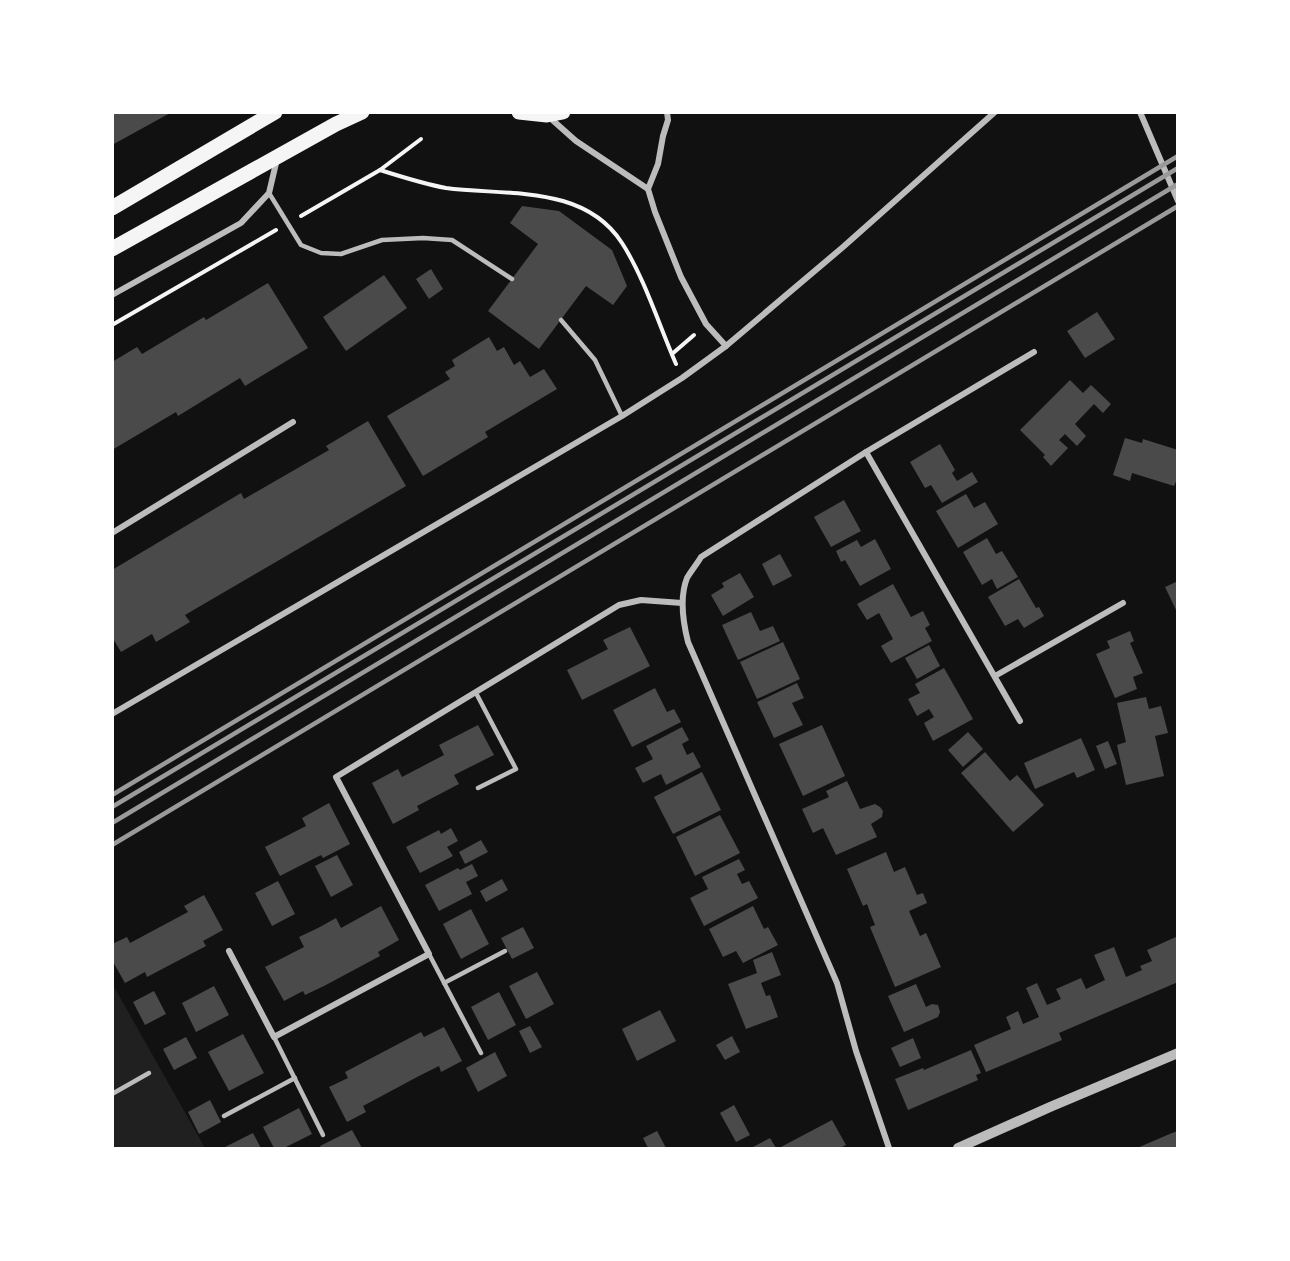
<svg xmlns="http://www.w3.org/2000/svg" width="1290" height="1261" font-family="'Nunito Sans',sans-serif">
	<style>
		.green { fill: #202020 }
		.building { fill: #4a4a4a }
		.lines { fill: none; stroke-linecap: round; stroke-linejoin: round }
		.path { stroke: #f5f5f5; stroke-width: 4 }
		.service { stroke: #bcbcbc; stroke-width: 4.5 }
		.minor { stroke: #bcbcbc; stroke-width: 6 }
		.tertiary { stroke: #bcbcbc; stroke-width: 10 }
		.primary { stroke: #f5f5f5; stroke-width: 15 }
		.rail { stroke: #9a9a9a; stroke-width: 4.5 }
	</style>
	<rect width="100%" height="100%" fill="#111"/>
	<path class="green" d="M113 985 205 1148H113Z"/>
	<g class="building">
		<path d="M112 112H172L112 145Z"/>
		<path d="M522 206 559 211 612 250 627 286 613 305 586 286 539 349 488 311 538 244 510 223Z"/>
		<path d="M431 269 443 289 429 299 416 279Z"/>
		<path d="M384 275 407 308 346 351 323 317Z"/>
		<path d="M268 283 308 348 245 386 240 378 178 416 176 412 112 450V362L137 347 142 354 204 317 206 320Z"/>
		<path d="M1097 312 1115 339 1085 358 1067 331Z"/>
		<path d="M489 337 497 351 504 347 514 365 520 361 530 377 544 369 557 389 485 432 488 437 423 476 387 416 450 379 445 372 455 366 452 360Z"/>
		<path d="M1070 380 1083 393 1091 385 1111 404 1103 413 1094 404 1075 424 1086 436 1077 446 1065 434 1059 440 1068 448 1051 466 1043 457 1045 455 1020 430Z"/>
		<path d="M368 421 406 486 185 615 190 622 156 642 152 634 121 652 112 637V570L241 493 244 499 329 450 326 446Z"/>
		<path d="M1125 438 1142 443 1143 439 1178 450V477L1174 486 1132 473 1130 481 1113 475Z"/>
		<path d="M940 444 955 470 952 473 957 481 972 472 978 482 942 503 931 485 925 488 910 462Z"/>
		<path d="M966 494 974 508 985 502 998 524 958 548 936 511Z"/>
		<path d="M844 500 861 531 831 547 814 517Z"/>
		<path d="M987 538 996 554 1002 551 1018 577 997 589 992 579 982 585 963 552Z"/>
		<path d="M875 539 891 569 860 586 845 560 841 562 836 551 857 540 861 547Z"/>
		<path d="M780 554 792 576 773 586 762 564Z"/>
		<path d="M740 573 754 597 723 616 711 595 724 587 722 583Z"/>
		<path d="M1019 579 1036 608 1039 607 1044 616 1024 628 1018 619 1005 626 988 597Z"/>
		<path d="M1178 581V610H1176L1165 587Z"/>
		<path d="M893 584 911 617 923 611 930 625 925 628 932 641 891 663 881 646 893 639 879 613 867 620 857 604Z"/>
		<path d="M751 612 760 631 773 626 780 641 738 660 722 625Z"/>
		<path d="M630 627 650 666 582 700 567 670 608 649 603 640Z"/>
		<path d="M1130 631 1134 641 1130 643 1143 673 1133 677 1137 689 1115 698 1096 654 1110 648 1107 641Z"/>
		<path d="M783 642 800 679 757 699 740 662Z"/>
		<path d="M929 645 940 666 917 679 905 658Z"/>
		<path d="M944 668 973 719 933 741 924 723 934 717 929 709 917 716 908 699 920 693 915 684Z"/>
		<path d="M797 683 804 698 792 703 803 725 774 738 757 702Z"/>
		<path d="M655 688 667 712 674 709 681 722 632 747 613 710Z"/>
		<path d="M1146 697 1149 709 1161 706 1168 733 1155 736 1164 776 1126 785 1117 745 1126 742 1117 703Z"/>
		<path d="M478 725 494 755 454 775 459 784 417 806 419 810 393 824 372 783 398 769 402 777 444 755 439 745Z"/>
		<path d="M822 725 845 776 803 796 779 744Z"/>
		<path d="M682 727 689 740 682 744 687 755 693 752 701 767 666 785 661 774 643 783 635 768 653 759 646 746Z"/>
		<path d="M968 732 983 749 963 767 948 750Z"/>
		<path d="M1081 738 1095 770 1077 778 1074 772 1035 789 1024 763Z"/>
		<path d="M1108 741 1117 764 1105 769 1096 746Z"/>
		<path d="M985 752 1010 781 1017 775 1044 805 1013 832 961 773Z"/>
		<path d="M702 772 721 810 673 834 654 797Z"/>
		<path d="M847 781 860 809 875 804 880 807 883 811 882 817 871 824 877 837 836 855 823 828 813 833 802 809 829 797 826 791Z"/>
		<path d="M329 803 350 844 323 858 321 855 280 876 265 847 306 826 302 818Z"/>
		<path d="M720 815 740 853 695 876 676 837Z"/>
		<path d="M451 828 458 841 447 847 453 856 420 873 406 847 439 830 441 834Z"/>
		<path d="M481 840 488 852 465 864 459 852Z"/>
		<path d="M886 852 894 872 905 867 917 895 923 893 927 903 909 911 920 936 926 933 941 967 895 987 870 927 875 925 871 915 867 904 863 906 847 869Z"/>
		<path d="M337 855 353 885 331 897 315 866Z"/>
		<path d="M739 859 745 870 737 874 742 884 749 881 758 898 704 926 690 898 708 889 702 877Z"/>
		<path d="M472 864 478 876 466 882 472 894 439 911 425 885 458 868 460 870Z"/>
		<path d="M502 879 508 890 486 902 480 891Z"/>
		<path d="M278 881 295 914 272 926 255 893Z"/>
		<path d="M204 895 223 930 203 941 206 946 147 977 145 972 125 983 112 960V944L127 937 130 943 188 912 184 906Z"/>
		<path d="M381 906 399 940 378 952 380 956 324 986 305 995 303 991 284 1001 265 967 304 947 299 937 318 928 336 918 341 928Z"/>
		<path d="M753 906 764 929 768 927 778 945 743 963 736 951 723 957 709 929Z"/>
		<path d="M471 909 489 944 461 959 443 924Z"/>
		<path d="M523 927 534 948 512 959 501 938Z"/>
		<path d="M1178 936V982L1059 1033 1062 1040 986 1072 974 1045 1011 1029 1006 1017 1018 1011 1023 1024 1039 1017 1026 988 1037 983 1047 1005 1061 999 1056 989 1081 978 1086 989 1105 980 1094 955 1114 947 1126 977 1142 970 1140 966 1152 961 1147 950Z"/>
		<path d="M772 952 781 975 761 983 766 996 770 995 778 1017 746 1029 728 984 757 973 753 960Z"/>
		<path d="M537 972 554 1004 526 1019 509 986Z"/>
		<path d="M916 984 926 1007 932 1004 938 1005 940 1012 938 1017 904 1032 888 996Z"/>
		<path d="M214 986 229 1015 196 1032 182 1003Z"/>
		<path d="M154 991 166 1014 145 1025 133 1002Z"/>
		<path d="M499 992 516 1025 488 1040 471 1007Z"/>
		<path d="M660 1010 676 1041 637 1061 622 1029Z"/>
		<path d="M530 1026 542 1047 530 1053 519 1031Z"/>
		<path d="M444 1027 462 1061 441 1072 439 1066 419 1076 363 1106 366 1112 347 1122 329 1087 348 1078 345 1072 421 1032 424 1037Z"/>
		<path d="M243 1034 264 1073 229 1091 208 1052Z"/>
		<path d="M732 1036 740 1052 725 1060 716 1045Z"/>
		<path d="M186 1037 197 1058 174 1070 163 1049Z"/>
		<path d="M913 1038 921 1058 900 1067 891 1048Z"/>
		<path d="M971 1050 981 1073 976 1075 978 1080 908 1110 895 1079 923 1068 924 1070Z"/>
		<path d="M495 1052 507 1076 478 1092 466 1068Z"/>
		<path d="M210 1100 221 1122 199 1134 188 1112Z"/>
		<path d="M734 1105 750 1135 736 1142 720 1113Z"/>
		<path d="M299 1108 312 1134 284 1148H274L263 1127Z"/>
		<path d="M832 1120 846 1145 840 1148H779Z"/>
		<path d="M352 1130 362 1148H321L320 1146Z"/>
		<path d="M657 1131 666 1148H648L643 1138Z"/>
		<path d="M1178 1131V1148H1137L1172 1133Z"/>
		<path d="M253 1133 261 1148H223Z"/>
		<path d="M770 1138 776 1148H751Z"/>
	</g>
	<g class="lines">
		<g class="path">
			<path d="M380 170C402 177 424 184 446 188 506 196 584 184 622 243 644 277 659 325 676 364"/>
			<path d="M301 216 380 170 421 139"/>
			<path d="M112 325 276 230"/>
			<path d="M672 354 694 335"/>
		</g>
		<g class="service">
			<path d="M269 193 301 245 321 253 341 254 382 240 423 238 452 240 512 279"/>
			<path d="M561 320 595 360 622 416"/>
			<path d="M476 693 516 769 478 788"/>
			<path d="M429 954 481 1053"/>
			<path d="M444 983 505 951"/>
			<path d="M274 1037 323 1135"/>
			<path d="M112 1094 149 1073"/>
			<path d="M224 1116 295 1078"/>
		</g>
		<g class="minor">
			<path d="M667 112 668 120 663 136 658 164 648 189 655 212 681 277 706 324 726 346"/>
			<path d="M1140 112 1178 201"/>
			<path d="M549 117 576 141 648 189"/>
			<path d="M112 295 241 223 269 193 277 159"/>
			<path d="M866 452 1034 352"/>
			<path d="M112 533 293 422"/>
			<path d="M995 676 1123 603"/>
			<path d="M112 714 622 416 682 378 726 346 843 247 995 112"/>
			<path d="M229 951 274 1037 429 954 336 777 619 605 641 600 682 603"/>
			<path d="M889 1148 856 1051 837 983 688 642C683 622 679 598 687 578 691 571 697 564 701 557L866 452 1020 721"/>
		</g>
		<path class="tertiary" d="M958 1148 1050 1107 1178 1053"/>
		<g class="primary">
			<path d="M519 112 547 115 563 112"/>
			<path d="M112 208 275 112"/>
			<path d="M112 249 336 124 362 112"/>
		</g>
		<g class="rail">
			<path d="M112 795 1178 156"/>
			<path d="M112 807 1178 168"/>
			<path d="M112 823 1178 184"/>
			<path d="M112 845 1178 206"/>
		</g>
	</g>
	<rect width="1290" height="1261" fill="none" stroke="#ffffff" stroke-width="228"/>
</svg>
